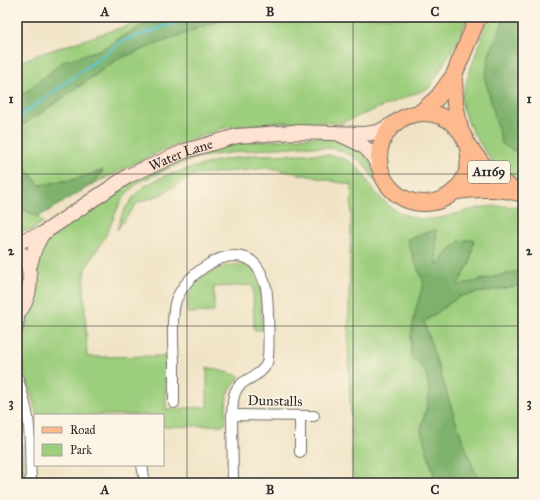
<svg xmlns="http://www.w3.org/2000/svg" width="540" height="500" font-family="'IM FELL Great Primer',serif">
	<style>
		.green { fill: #9dce7d; stroke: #647c54 }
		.forest { fill: #7eb16c; stroke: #546e4c }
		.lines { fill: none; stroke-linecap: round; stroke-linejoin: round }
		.stream { stroke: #55c2cd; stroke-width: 2.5 }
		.minor-casing { stroke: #706b61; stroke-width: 12 }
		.secondary-casing { stroke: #706b61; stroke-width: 16 }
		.primary-casing { stroke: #706b61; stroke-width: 18 }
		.minor { stroke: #fff; stroke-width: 10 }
		.secondary { stroke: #fee3d2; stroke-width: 14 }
		.primary { stroke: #fcba8e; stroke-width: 16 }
		.grid { fill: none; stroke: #2b2b2b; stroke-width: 1; stroke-opacity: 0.55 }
		.labels { text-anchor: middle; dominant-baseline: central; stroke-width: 3.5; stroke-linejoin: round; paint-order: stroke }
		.shield { fill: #fcf5e5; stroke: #6a6863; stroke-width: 1 }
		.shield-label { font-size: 13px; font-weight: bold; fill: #2b2b2b }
		.street-label { font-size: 14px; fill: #2b2b2b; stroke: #fcf5e5 }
		.neatline { fill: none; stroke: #2b2b2b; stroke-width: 1.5 }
		.grid-label { font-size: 13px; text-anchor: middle; font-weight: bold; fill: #2b2b2b }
	</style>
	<rect width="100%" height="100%" fill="#fcf5e5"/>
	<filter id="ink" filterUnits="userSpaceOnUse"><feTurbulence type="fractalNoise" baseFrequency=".025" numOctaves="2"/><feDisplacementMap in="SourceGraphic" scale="8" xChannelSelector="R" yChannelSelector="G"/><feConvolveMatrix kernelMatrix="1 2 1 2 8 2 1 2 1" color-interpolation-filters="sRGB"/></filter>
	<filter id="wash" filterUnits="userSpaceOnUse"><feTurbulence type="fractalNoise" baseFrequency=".012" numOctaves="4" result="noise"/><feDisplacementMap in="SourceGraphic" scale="16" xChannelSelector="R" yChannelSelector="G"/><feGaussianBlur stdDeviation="0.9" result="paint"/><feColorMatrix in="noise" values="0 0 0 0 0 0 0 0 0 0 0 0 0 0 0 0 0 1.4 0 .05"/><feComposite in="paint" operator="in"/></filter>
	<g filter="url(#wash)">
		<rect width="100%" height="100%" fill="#f0e3c5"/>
		<g class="green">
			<path d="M154 17H157L102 49 64 61 17 99V63L37 55Z"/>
			<path d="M234 17H468L458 40 429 88 341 123 279 122 223 128 156 153 93 184 103 171 76 179 40 185 17 158V128L28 122 118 59 209 24Z"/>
			<path d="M488 17H505L489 55 502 143 523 156V186L508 179 498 171 472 131 464 113 461 98Z"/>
			<path d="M322 136 352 143 373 165 381 177 375 181 367 168 359 160 350 155 337 149 303 146 244 151 199 157 167 169 138 183 126 194 120 203 106 235 86 268 84 283 87 357 165 356 166 409 207 407V367L240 376 227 394 225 425 163 427V415H37L23 366 21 343 37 281 35 264 43 240 131 178 217 145Z"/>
			<path d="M305 154C321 154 338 154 352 163 361 169 366 178 371 187 380 200 394 211 409 216 436 225 455 212 480 208 494 205 509 206 523 208V270L457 286 470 263 459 241 436 265 407 239 415 262 424 283 416 308 411 336V357L426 372 430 393 421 430 436 483H353L348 340 352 185 270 168 193 175 160 195 137 203 117 230 123 212 133 198 143 187 164 176 217 161 254 155Z"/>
			<path d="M17 206 38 217 43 222 32 230 17 231Z"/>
			<path d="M244 264 253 268 260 286 262 330H254L253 285 214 287V312L187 313C188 307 187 300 189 294 197 273 223 265 244 264Z"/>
			<path d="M523 285V483H479L456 422 424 322 460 296Z"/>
		</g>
		<g class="forest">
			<path d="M157 17H234L209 24 118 59 28 122 17 128V99L64 61 102 49Z"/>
			<path d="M505 17H523V156L502 144 485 79 489 55Z"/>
			<path d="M17 158 40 185 76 179 103 170 93 184 38 217 17 206Z"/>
			<path d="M436 229 437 265 459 241 474 239 470 263 457 286 523 270V285L460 296 424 322 456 422 479 483H436L421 430 430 393 426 372 411 357V336L416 308 424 283 415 262 407 239Z"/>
			<path d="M22 444 24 483H17V446Z"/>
		</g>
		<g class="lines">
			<path class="stream" d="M17 118 123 41 193 17"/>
		</g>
	</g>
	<g filter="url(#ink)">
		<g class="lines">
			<defs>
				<g id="minor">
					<path d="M17 330 20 312"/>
					<path d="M17 376C21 390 26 404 28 418 31 440 30 461 31 483"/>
					<path d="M174 403C174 390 174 376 174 363 173 347 171 315 176 300 186 276 220 249 246 258 258 262 263 277 266 287 268 298 270 354 267 363 261 376 248 377 239 386 232 394 233 405 232 415"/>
					<path d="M300 452V416"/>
					<path d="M142 465 145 483"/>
					<path d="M233 483 232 415 314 416"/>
				</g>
				<g id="secondary">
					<path d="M341 135C364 146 369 146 380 170"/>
					<path id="s1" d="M17 242 42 234 128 176 185 151 237 136 293 132 364 134 378 132 396 122"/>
					<path d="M17 250C36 263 32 300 17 314"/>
					<path d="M29 268 35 248 42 234"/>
				</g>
				<g id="primary">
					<path d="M454 75 455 104 460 130"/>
					<circle cx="424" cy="158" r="45"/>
					<path d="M420 113 438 97 454 75 478 17"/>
					<path d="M468 146 489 172 516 192"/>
					<path d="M457 191C476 188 504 188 523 194"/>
				</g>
			</defs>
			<use href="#minor" class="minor-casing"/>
			<use href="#secondary" class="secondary-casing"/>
			<use href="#primary" class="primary-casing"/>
			<use href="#minor" class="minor"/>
			<use href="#secondary" class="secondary"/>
			<use href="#primary" class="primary"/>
		</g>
	</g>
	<path class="grid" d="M187 17V483M353 17V483M17 174H523M17 326H523"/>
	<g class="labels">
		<rect class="shield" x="468" y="161" width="42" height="22" rx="3"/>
		<g class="shield-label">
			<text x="489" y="172">A1169</text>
		</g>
		<g class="street-label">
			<text stroke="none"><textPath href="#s1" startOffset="187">Water Lane</textPath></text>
			<text transform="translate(275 401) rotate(1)">Dunstalls</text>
		</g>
	</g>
	<rect width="540" height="500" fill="none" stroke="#fcf5e5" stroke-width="44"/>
	<rect x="34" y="414" width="130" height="52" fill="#fcf5e5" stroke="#a8a49b"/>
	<rect x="42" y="427" width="20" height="6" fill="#fcba8e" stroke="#a8a49b"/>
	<text x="70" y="434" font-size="12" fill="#2b2b2b">Road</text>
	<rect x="42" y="444" width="20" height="12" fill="#9dce7d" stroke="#a8a49b"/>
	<text x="70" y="454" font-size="12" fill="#2b2b2b">Park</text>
	<rect x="22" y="22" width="496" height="456" class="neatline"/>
	<g class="grid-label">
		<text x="105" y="16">A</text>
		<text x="270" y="16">B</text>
		<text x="435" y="16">C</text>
		<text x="11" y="103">1</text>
		<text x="529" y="103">1</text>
		<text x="11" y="255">2</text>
		<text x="529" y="255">2</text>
		<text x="11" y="407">3</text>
		<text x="529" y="407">3</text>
		<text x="105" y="494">A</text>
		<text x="270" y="494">B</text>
		<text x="435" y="494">C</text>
	</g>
</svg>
